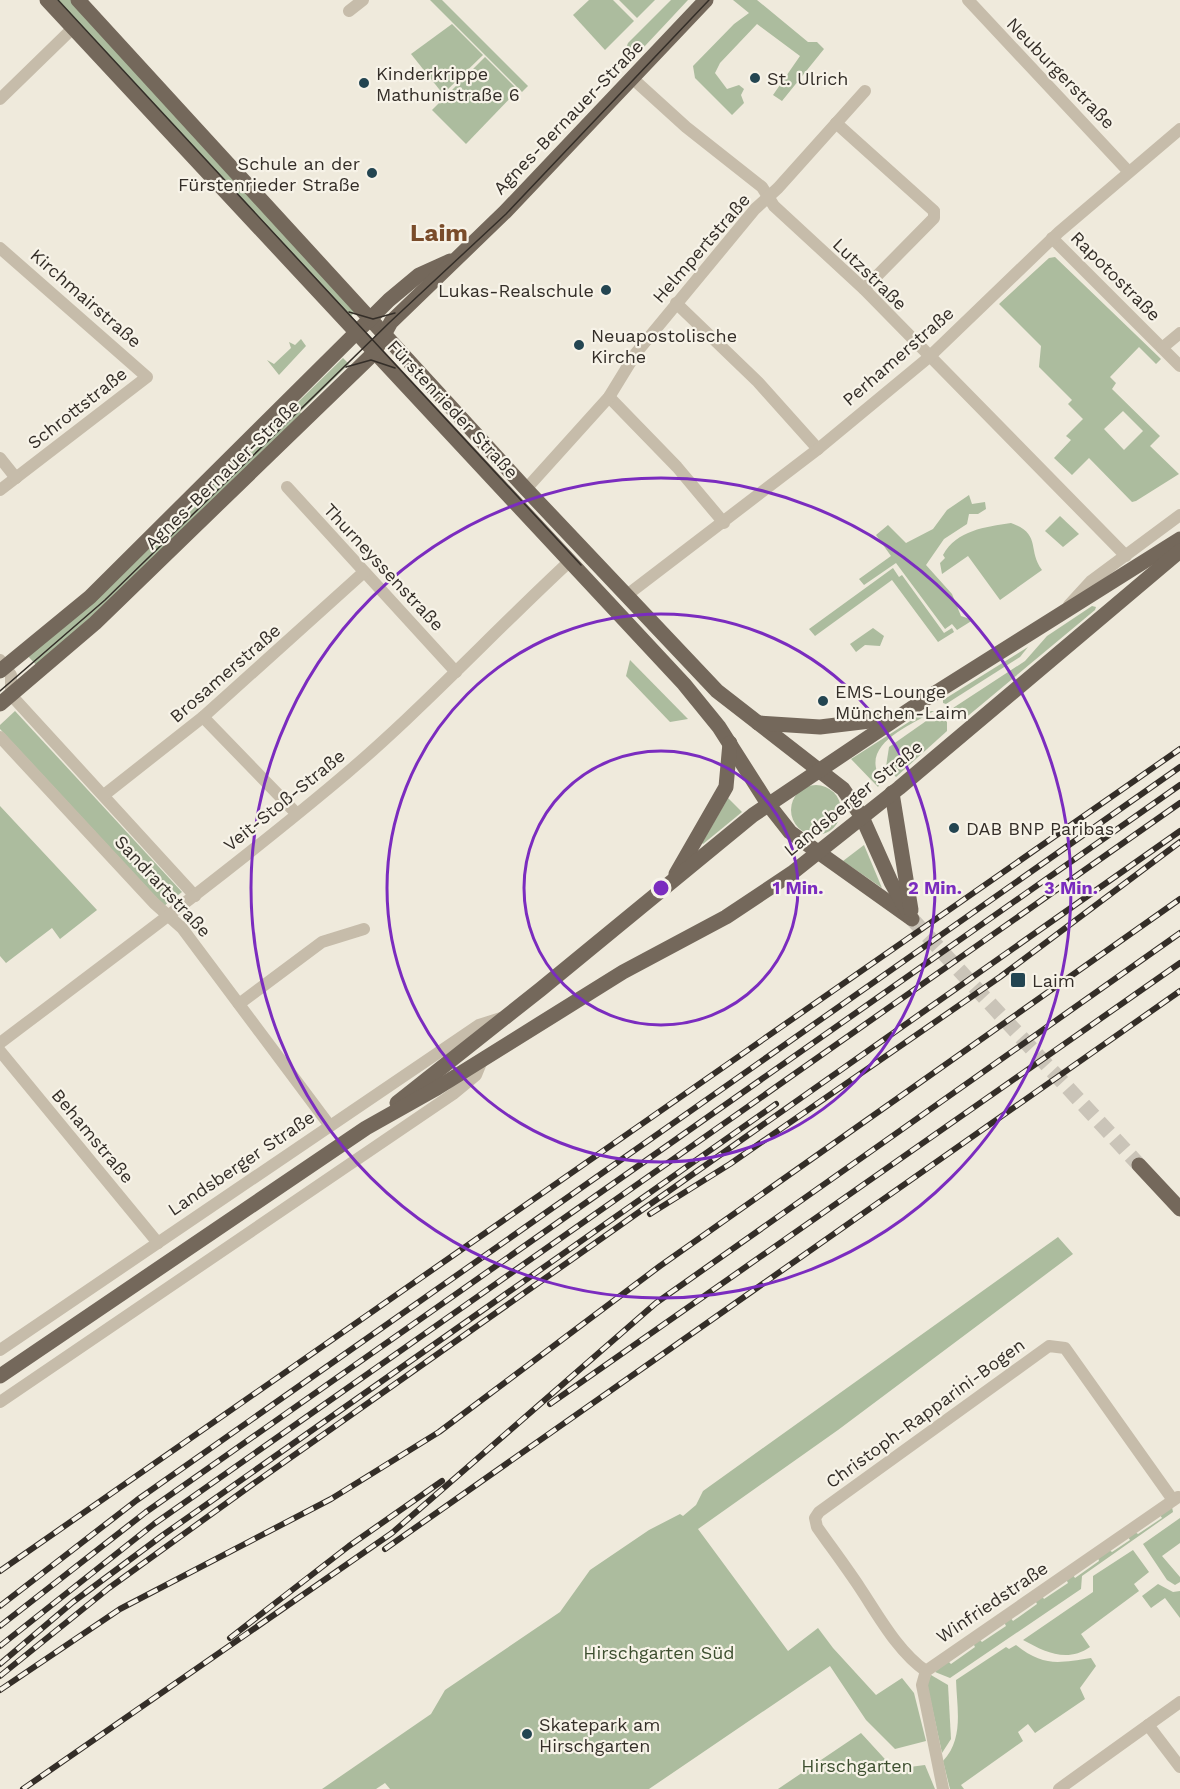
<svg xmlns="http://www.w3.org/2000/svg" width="1180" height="1789" font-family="'Work Sans',sans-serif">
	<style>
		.green { fill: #acbc9e; fill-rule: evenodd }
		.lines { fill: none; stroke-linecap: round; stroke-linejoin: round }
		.major-tunnel { stroke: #cac4b8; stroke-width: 15; stroke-dasharray: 15 8; stroke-linecap: butt }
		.minor { stroke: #c6bcaa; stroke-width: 12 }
		.major { stroke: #74685b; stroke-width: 15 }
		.tram { stroke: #342e28; stroke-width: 1.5 }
		.rail-casing { stroke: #342e28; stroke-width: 6 }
		.rail { stroke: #f7f3e8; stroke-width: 4; stroke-dasharray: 11; stroke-linecap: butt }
		.ring { fill: none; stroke: #7b2cbf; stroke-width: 3 }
		.poi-dot { fill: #234551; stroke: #f7f3e8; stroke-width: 2 }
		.labels { text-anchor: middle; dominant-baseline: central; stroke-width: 4.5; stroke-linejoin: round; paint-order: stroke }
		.poi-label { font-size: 18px; fill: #342e28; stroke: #f7f3e8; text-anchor: start }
		.street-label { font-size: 18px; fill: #342e28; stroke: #f7f3e8 }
		.park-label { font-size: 18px; fill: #3d4f2f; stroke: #f7f3e8 }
		.district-label { font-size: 24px; font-weight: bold; fill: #7a4c2a; stroke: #f7f3e8 }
		.centre { fill: #7b2cbf; stroke: #f7f3e8; stroke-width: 3 }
		.ring-label { font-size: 18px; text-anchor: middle; font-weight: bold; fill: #7b2cbf; stroke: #f7f3e8; stroke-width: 4.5; stroke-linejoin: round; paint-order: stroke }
	</style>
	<rect width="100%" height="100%" fill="#efeadc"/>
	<g class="green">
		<path d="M53 0H71L355 312 350 317Z"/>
		<path d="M430 0H442L528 86 522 92Z"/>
		<path d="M589 0H613L634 21 605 50 573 15Z"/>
		<path d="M619 0H655L637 18Z"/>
		<path d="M671 0H688L630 62 626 48 628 43Z"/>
		<path d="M733 0H757L808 42H817L824 49 782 101 773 95 800 56 757 24 720 63 715 73 727 89 739 85 744 89 741 95 744 103 732 115 695 78 693 66 734 24 749 13Z"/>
		<path d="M452 24 483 55 443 94 411 54Z"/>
		<path d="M485 57 518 90 466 144 432 110Z"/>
		<path d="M1055 257 1161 359 1156 364 1139 347 1110 377 1116 383 1112 389 1160 436 1150 446 1179 474 1136 501 1132 502 1089 458 1072 475 1054 458 1071 440 1066 436 1083 419 1068 404 1072 400 1039 367 1041 346 999 304 1049 258ZM1123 411 1143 431 1124 450 1104 429Z"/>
		<path d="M301 339 306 346 279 375 267 360 274 364 291 348 289 342 295 345Z"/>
		<path d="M343 358 349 364 300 412 303 416 38 667 27 655 197 497 200 499 209 490 207 488 291 403 294 406Z"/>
		<path d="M969 495 972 504 985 502 986 509 978 514H969L967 524 944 539 926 565 952 594 961 616 973 620 957 630 952 624 945 629 896 563 864 585 859 579 891 556 876 535 888 525 906 543 933 529 947 510Z"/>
		<path d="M1060 516 1079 534 1063 547 1045 531Z"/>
		<path d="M1011 523C1042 534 1027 550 1042 570L1000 600 968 556 942 574 940 563 945 558 943 555C957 530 985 527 1011 523Z"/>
		<path d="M893 568 899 577 902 575 944 633 952 628 954 632 938 642 892 580 815 636 809 629Z"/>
		<path d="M1092 606 1096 607 1095 610 963 720 953 708 1025 661 1047 636Z"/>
		<path d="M873 628 884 636 880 646 865 645 856 652 850 644Z"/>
		<path d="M1028 647 1020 657 946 704 943 703V700Z"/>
		<path d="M630 660 688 719 670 722 626 676Z"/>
		<path d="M15 711 182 892 164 906 0 729V725Z"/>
		<path d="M926 711H934C910 726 857 745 882 781L878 787 851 759Z"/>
		<path d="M939 712 947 722V731L896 777 886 767 889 747Z"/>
		<circle cx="816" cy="810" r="25"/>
		<path d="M728 798 742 812 703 844 702 843Z"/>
		<path d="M0 806 97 910 60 939 52 928 6 963 0 956Z"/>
		<path d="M864 845 882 888 843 861Z"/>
		<path d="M1058 1237 1073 1254 838 1430 698 1529 788 1651 818 1628 833 1648 876 1695 902 1678 914 1693 926 1741 895 1749 866 1720 830 1666 649 1789H390L385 1783 376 1789H322L431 1714 445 1690 560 1612 590 1570 649 1530 680 1514 683 1516 696 1505 703 1491Z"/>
		<path d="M1172 1507 1173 1512 1082 1576 1081 1589 950 1678 935 1672 948 1661 951 1664 975 1647 973 1643 979 1639 982 1642 1006 1626 1004 1622 1010 1617 1013 1621 1037 1604 1035 1600 1042 1596 1044 1599 1068 1583 1066 1579 1073 1575 1075 1578 1099 1561 1098 1558 1109 1550 1112 1552 1130 1540 1128 1537 1135 1532 1138 1534 1162 1518 1160 1515Z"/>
		<path d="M1180 1518V1543L1162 1556 1180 1577V1582L1175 1585 1167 1580 1143 1544Z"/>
		<path d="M1133 1550 1149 1572 1134 1584 1139 1591 1081 1634 1090 1647C1067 1663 1045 1652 1023 1640L1093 1592V1576Z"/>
		<path d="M1158 1584 1173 1592 1180 1591V1618L1165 1598 1151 1608 1142 1596Z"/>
		<path d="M1016 1645C1044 1667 1058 1663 1091 1658L1096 1666 1080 1688 1085 1699 1035 1733 1028 1724 1018 1732 1023 1741 961 1785 964 1789H950L943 1761C964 1739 957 1709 956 1680L1006 1647 1009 1649Z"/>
		<path d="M931 1675 948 1685 951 1739 942 1753 927 1684Z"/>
		<path d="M861 1733 894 1769 925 1765 935 1789H778Z"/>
	</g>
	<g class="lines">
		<path class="major-tunnel" d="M912 919 1139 1165"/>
		<g class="minor">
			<path d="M968 0 1128 171"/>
			<path d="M349 11 363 0"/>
			<path d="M632 78 686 127 762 187 774 206 864 289 1126 556"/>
			<path d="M0 99 73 28"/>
			<path d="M836 123 934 211V218L864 289"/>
			<path d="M1052 238 1180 366"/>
			<path d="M0 248 147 377 0 490"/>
			<path d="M676 303 758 382 818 449"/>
			<path d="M1162 348 1180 333"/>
			<path d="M609 397 677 467 724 523"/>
			<path d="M0 458 16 478"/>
			<path d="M287 487 456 672"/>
			<path d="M526 489 609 397 636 353 755 209 778 188 865 91"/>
			<path d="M627 595 818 449 928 358 1059 232 1180 129"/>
			<path d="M1069 605 1091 581 1180 515"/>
			<path d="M0 660 11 675V695L195 896"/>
			<path d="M203 717 296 813"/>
			<path d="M0 737 154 903 182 928 330 1126"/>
			<path d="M104 795 203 717 364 572"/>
			<path d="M239 1004 322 942 364 929"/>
			<path d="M0 1043C111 959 222 877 329 788 414 718 489 636 570 561"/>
			<path d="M0 1051 158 1243"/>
			<path d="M0 1350 479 1025 501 1018"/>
			<path d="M0 1402 453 1094 476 1075 483 1058"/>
			<path d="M926 1671C898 1652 878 1615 860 1588 846 1567 831 1547 817 1527L815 1518 819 1512 1049 1346 1065 1348 1173 1500"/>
			<path d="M1148 1725 1180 1767"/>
			<path d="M943 1789 922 1685 926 1671 1178 1497"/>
			<path d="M1059 1789 1180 1702"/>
		</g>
		<g class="major">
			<path d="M47 0 684 684 719 727 768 804 790 832 912 919"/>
			<path d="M78 0 526 489 717 691 843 789 862 817 891 882 909 914"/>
			<path d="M0 671 90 597 389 300 419 275 450 261"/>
			<path d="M0 704 95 623 374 353 391 322 505 212 706 0"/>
			<path d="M758 723 820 727 895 718"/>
			<path d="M892 793 911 910"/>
			<path d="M676 874 726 787 730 743"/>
			<path d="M397 1103 541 989 753 815 924 700 1180 539"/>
			<path d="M1139 1165 1180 1209"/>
			<path d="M0 1376 366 1128 437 1088 623 972 726 917 792 873 899 788 1180 551"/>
		</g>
		<g class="tram">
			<path d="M58 0 581 565"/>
			<path d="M349 312 373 319 395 313"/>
			<path d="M346 367 371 360 395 368"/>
			<path d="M0 691 105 600 390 322 506 214 709 0"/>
		</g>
		<defs>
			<g id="rail">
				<path d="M650 1214 730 1164 1000 977 1180 842"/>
				<path d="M550 1404 1180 963"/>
				<path d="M385 1549 1180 991"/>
				<path d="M0 1571 1180 749"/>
				<path d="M0 1606 137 1500 1180 767"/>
				<path d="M0 1626 146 1512 1180 785"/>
				<path d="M230 1638 349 1546 442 1481"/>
				<path d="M0 1646 154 1524 1180 803"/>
				<path d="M0 1664 73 1602 163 1535 776 1104"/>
				<path d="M0 1676 109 1588 253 1484 1180 831"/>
				<path d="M0 1690 120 1609 331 1499 439 1432 660 1266 1180 899"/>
				<path d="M23 1789 392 1533 656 1303 1180 933"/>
			</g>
		</defs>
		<use href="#rail" class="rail-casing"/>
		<use href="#rail" class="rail"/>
	</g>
	<g class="ring">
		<circle cx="661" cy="888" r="137"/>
		<circle cx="661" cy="888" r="274"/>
		<circle cx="661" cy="888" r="410"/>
	</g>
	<g class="poi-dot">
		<circle cx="755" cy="78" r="6"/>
		<circle cx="364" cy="83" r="6"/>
		<circle cx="372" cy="173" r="6"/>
		<circle cx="606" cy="290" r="6"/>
		<circle cx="579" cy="345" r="6"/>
		<circle cx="823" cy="701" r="6"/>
		<circle cx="954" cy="828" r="6"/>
		<rect x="1010" y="972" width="16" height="16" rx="3"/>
		<circle cx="527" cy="1734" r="6"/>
	</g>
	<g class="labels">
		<g class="poi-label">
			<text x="376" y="73">Kinderkrippe<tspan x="376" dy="21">Mathunistraße 6</tspan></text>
			<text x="767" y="78">St. Ulrich</text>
			<text x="360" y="163" text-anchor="end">Schule an der<tspan x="360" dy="21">Fürstenrieder Straße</tspan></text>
			<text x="594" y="290" text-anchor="end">Lukas-Realschule</text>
			<text x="591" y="335">Neuapostolische<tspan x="591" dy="21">Kirche</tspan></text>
			<text x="835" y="691">EMS-Lounge<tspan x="835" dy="21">München-Laim</tspan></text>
			<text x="966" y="828">DAB BNP Paribas</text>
			<text x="1032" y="980">Laim</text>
			<text x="539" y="1724">Skatepark am<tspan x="539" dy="21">Hirschgarten</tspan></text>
		</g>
		<g class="street-label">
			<text transform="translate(1061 73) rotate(46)">Neuburgerstraße</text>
			<text transform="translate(568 117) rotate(-46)">Agnes-Bernauer-Straße</text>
			<text transform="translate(701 248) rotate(-49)">Helmpertstraße</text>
			<text transform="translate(870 274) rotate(44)">Lutzstraße</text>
			<text transform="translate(1116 276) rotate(45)">Rapotostraße</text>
			<text transform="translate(86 298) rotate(41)">Kirchmairstraße</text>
			<text transform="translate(898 356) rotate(-41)">Perhamerstraße</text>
			<text transform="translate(77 408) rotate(-38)">Schrottstraße</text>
			<text transform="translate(453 409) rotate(47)">Fürstenrieder Straße</text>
			<text transform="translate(222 474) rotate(-44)">Agnes-Bernauer-Straße</text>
			<text transform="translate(384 567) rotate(47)">Thurneyssenstraße</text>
			<text transform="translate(225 673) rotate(-41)">Brosamerstraße</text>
			<text transform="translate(853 798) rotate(-39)">Landsberger Straße</text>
			<text transform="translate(284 800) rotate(-39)">Veit-Stoß-Straße</text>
			<text transform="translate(163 886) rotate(47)">Sandrartstraße</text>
			<text transform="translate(93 1136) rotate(50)">Behamstraße</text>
			<text transform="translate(241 1163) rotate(-34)">Landsberger Straße</text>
			<text transform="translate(925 1413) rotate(-36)">Christoph-Rapparini-Bogen</text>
			<text transform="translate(992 1602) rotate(-34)">Winfriedstraße</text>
		</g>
		<g class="park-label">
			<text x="659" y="1652">Hirschgarten Süd</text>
			<text x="857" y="1765">Hirschgarten</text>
		</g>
		<g class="district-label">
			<text x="439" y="233">Laim</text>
		</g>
	</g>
	<circle cx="661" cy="888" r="9" class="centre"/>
	<g class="ring-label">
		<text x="798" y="894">1 Min.</text>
		<text x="935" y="894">2 Min.</text>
		<text x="1071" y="894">3 Min.</text>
	</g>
</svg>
